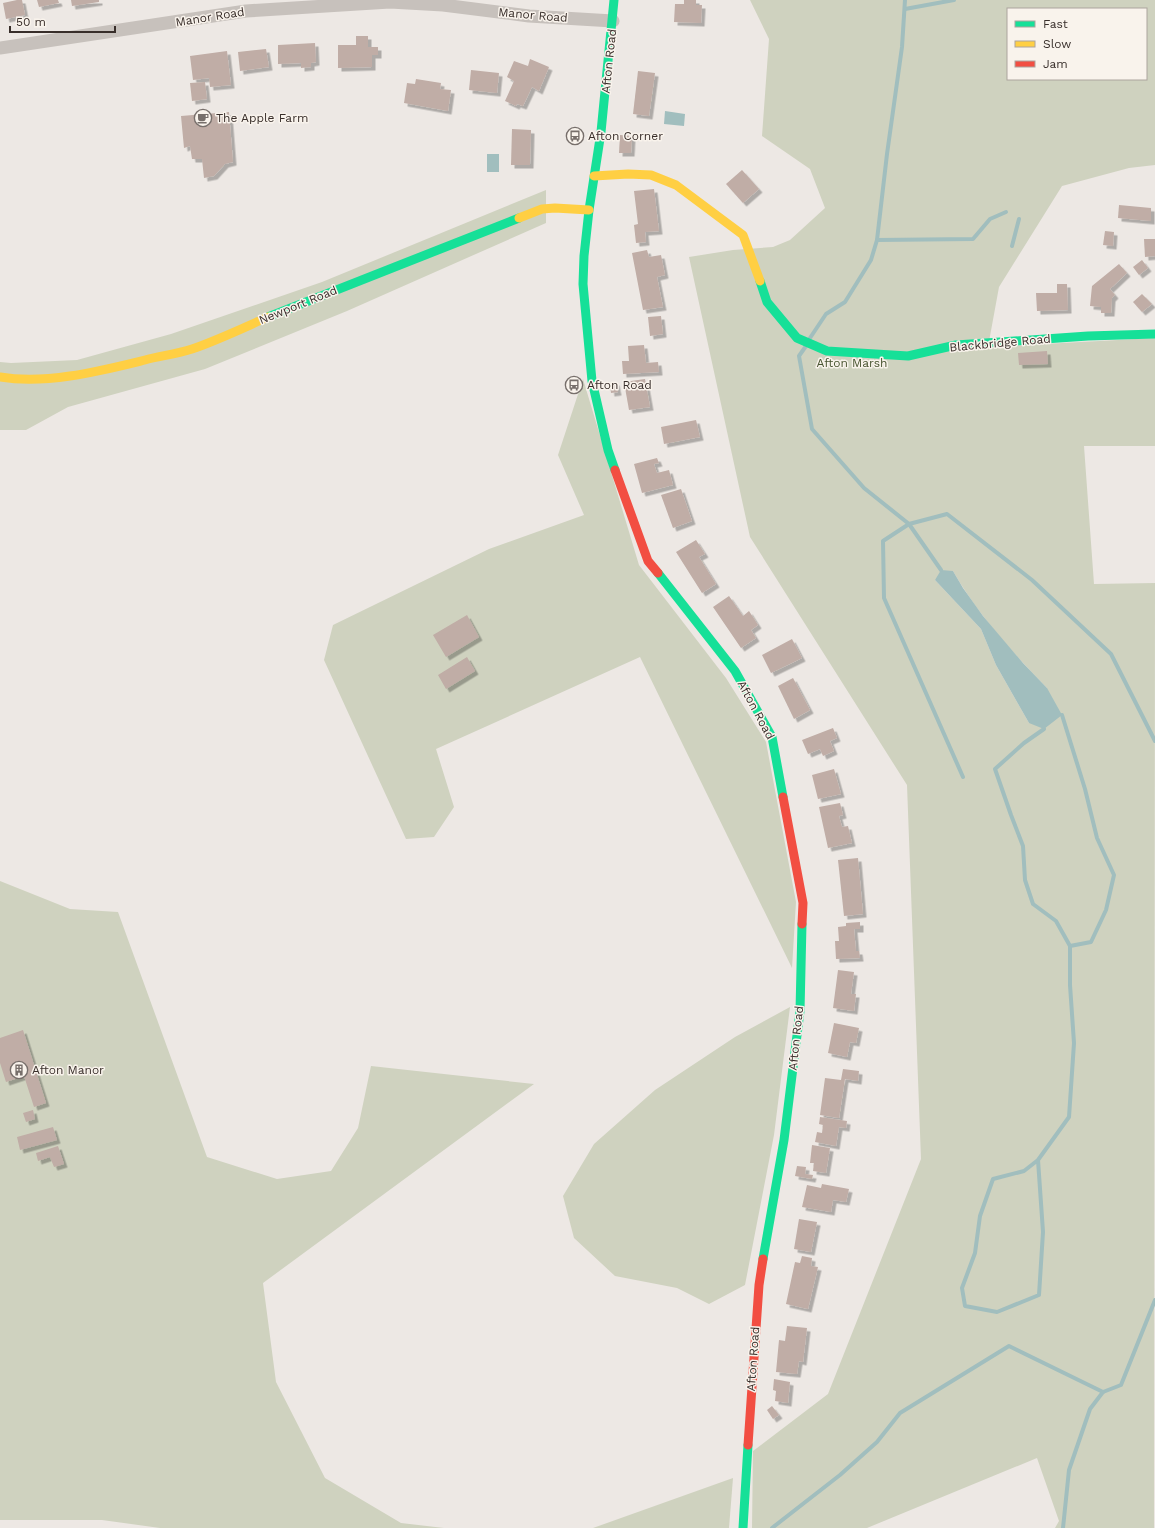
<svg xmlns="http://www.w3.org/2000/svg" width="1155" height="1528" font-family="'Work Sans',sans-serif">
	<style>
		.green { fill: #cfd2bf; fill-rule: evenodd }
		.water { fill: #a1bebe }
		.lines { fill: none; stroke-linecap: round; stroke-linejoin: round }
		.stream { stroke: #a1bebe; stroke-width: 4 }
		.building { fill: #c0ada6; filter: url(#shadow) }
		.street { stroke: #c7c1bc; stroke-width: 13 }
		.fast { stroke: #16e098; stroke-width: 9 }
		.slow { stroke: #ffcf43; stroke-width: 9 }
		.jam { stroke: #f24e42; stroke-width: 9 }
		.labels { text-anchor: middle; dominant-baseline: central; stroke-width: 3; stroke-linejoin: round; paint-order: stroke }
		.street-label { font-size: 12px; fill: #382e2a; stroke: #f9f3ec }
		.poi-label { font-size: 12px; fill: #382e2a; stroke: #f9f3ec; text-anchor: start }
		.park-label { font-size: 12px; fill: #485430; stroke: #f9f3ec }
	</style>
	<defs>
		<filter id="shadow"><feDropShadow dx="3.5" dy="3.5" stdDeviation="0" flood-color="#0004"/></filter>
	</defs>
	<rect width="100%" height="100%" fill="#ede8e4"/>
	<g class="green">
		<path d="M750 0H1155V165L1129 168 1062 186 999 287 988 347 1155 338V446H1084L1094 584 1155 583 1154 1528H1055L1059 1521 1037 1458 867 1528H752L753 1451 828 1394 921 1159 907 785 750 537 689 257 733 250 773 247 790 240 825 208 810 169 762 136 769 39ZM1008 9H1146V79H1008ZM953 571C978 615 1012 652 1047 688L1029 723 996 665 981 629 935 580Z"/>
		<path d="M546 190V223L347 311 205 369 68 407 26 430H0V362L11 363 77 360 171 334 322 282Z"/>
		<path d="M583 379 639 565 726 678 766 742 796 902 792 968 640 657 436 749 454 807 434 837 406 839 324 660 333 625 489 549 584 515 558 455Z"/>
		<path d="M0 881 70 909 118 912 207 1157 277 1179 331 1171 358 1128 371 1066 534 1084 263 1283 276 1382 325 1478 401 1523 444 1528H160L102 1520H0Z"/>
		<path d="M790 1007 774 1135 745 1285 709 1304 677 1288 615 1276 574 1238 563 1196 594 1144 655 1090 735 1037Z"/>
		<path d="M733 1478 729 1528H593Z"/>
	</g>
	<g class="water">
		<path d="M665 111 685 114 684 126 664 124Z"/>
		<rect x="487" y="154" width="12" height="18"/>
		<path d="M941 570 953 571 963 588 983 616 1023 663 1047 688 1062 715 1044 729 1029 723 996 665 981 629 935 580Z"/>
	</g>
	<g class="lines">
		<g class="stream">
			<path d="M905 9 954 0"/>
			<path d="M877 240 973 239 990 219 1006 212"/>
			<path d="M1012 246 1019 219"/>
			<path d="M810 338 826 314 845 302 871 260 877 240 887 154 902 47 905 0"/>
			<path d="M806 346 799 356 812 429 864 488 909 524 941 570"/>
			<path d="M1062 715 1085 789 1097 838 1114 875 1106 910 1091 942 1070 946"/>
			<path d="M963 777 884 598 883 541 909 524 947 514 1032 580 1111 654 1155 741"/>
			<path d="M1038 1160 1024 1171 993 1179 980 1216 975 1253 962 1288 965 1306 997 1312 1039 1295 1043 1232 1038 1160 1069 1117 1074 1043 1070 985V946L1056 921 1033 904 1025 880 1023 846 1011 815 995 769 1024 743 1044 729"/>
			<path d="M772 1528 840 1475 877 1442 900 1413 1009 1346 1103 1392 1121 1385 1155 1300"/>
			<path d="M1063 1528 1069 1470 1090 1409 1103 1392"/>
		</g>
	</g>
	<g class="building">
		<path d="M17 0H22L25 15 6 19 3 3Z"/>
		<path d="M37 0H58L59 3 39 7Z"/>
		<path d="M71 0H99V2L72 6Z"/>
		<path d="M684 0H696V5H702L701 23 674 22 675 4H684Z"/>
		<path d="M356 36H368V47H378V55H372V67L338 68V45H356Z"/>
		<path d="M315 43 316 62 311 63V67L301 68V63L278 64V45Z"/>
		<path d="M266 49 269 67 240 71 238 52Z"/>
		<path d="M227 51 231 85 210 87 209 78 193 80 190 56Z"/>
		<path d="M530 59 549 67 539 91 532 87 523 106 517 104 516 106 505 101 514 81 507 77 514 61 528 66Z"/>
		<path d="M471 70 499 73 497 93 469 90Z"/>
		<path d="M638 71 655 73 649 116 633 114Z"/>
		<path d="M416 79 441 83 440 89 451 90 448 111 404 103 407 83 415 84Z"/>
		<path d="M205 82 207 99 192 101 190 83Z"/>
		<path d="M229 112 233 162 225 164 214 176 204 178 202 159H192L190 146 184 148 181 116Z"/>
		<path d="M512 129 531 130 530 165H511Z"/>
		<path d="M620 135 632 136 631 153H619Z"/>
		<path d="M742 170 759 189 743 203 726 184Z"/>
		<path d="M654 189 659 231 645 232 646 242 636 243 634 225 638 224 634 191Z"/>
		<path d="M1119 205 1151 208V221L1118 218Z"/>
		<path d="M1105 231 1114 232 1113 246 1103 245Z"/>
		<path d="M1144 239H1155V256L1145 257Z"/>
		<path d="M647 250 649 257 661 255 665 275 657 277 663 307 643 310 632 253Z"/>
		<path d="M1142 260 1148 268 1139 275 1133 267Z"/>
		<path d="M1119 264 1127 273 1110 289 1115 295 1112 298 1111 313H1101V307L1090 306 1092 286Z"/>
		<path d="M1057 284H1067L1068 310 1037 311 1036 293H1057Z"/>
		<path d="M1142 294 1152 304 1142 312 1133 302Z"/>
		<path d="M661 316 663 334 650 336 648 317Z"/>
		<path d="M644 345 646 363 658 362 659 372 623 374 622 361H629L628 346Z"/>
		<path d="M1047 351 1048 364 1019 365 1018 353Z"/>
		<path d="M645 379 650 407 629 410 624 382Z"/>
		<path d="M616 382 618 392 611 393 610 384Z"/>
		<path d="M696 420 700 437 664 444 661 427Z"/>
		<path d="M657 458 659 463 654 464 657 473 669 470 673 485 642 493 634 464Z"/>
		<path d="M681 489 692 521 673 528 661 495Z"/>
		<path d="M696 540 705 554 699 557 716 584 702 593 676 552Z"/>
		<path d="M729 596 743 616 749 611 758 625 751 630 756 638 741 648 713 607Z"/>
		<path d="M467 615 479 637 446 657 433 635Z"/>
		<path d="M792 639 802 658 771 673 762 655Z"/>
		<path d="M467 657 475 671 446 689 438 675Z"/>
		<path d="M793 678 810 710 794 719 778 686Z"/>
		<path d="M833 728 837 738 830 741 834 751 823 756 820 749 808 754 802 740Z"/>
		<path d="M834 769 841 794 818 799 812 775Z"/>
		<path d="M840 803 843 815 839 816 842 827 848 826 852 843 828 848 819 807Z"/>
		<path d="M858 858 863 914 844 916 838 860Z"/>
		<path d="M860 922V929H854L856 951H859L860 958 836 959 835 941H839L838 927 846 926V923Z"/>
		<path d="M838 970 854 972 851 994H856L854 1011 833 1008Z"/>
		<path d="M834 1023 859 1028 856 1043 850 1042 847 1057 828 1053Z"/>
		<path d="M23 1030 46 1103 34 1107 24 1076 6 1082 0 1063V1038Z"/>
		<path d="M843 1069 859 1071 858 1081 845 1079 839 1118 820 1115 825 1078 841 1080Z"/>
		<path d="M33 1110 35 1119 26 1122 23 1113Z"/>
		<path d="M820 1117 847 1121 846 1128 839 1127 836 1146 815 1142 817 1132 822 1133 823 1125 819 1124Z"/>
		<path d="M53 1127 57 1140 20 1150 17 1137Z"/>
		<path d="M812 1145 830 1148 826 1173 813 1171 814 1163H810Z"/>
		<path d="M58 1146 64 1164 54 1167 50 1157 38 1161 36 1153Z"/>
		<path d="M797 1166 806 1167 805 1174 813 1175 812 1179 795 1176Z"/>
		<path d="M822 1184 849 1189 846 1202 833 1200 831 1212 802 1207 807 1185 821 1188Z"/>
		<path d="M799 1219 817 1222 811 1252 794 1249Z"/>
		<path d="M802 1256 812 1258 811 1266 818 1267 808 1309 786 1304 795 1262 800 1263Z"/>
		<path d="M787 1326 807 1328 803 1362 799 1361 797 1374 776 1372 779 1340 785 1341Z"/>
		<path d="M774 1379 790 1382 788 1403 775 1401 776 1391 773 1390Z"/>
		<path d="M772 1406 779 1415 773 1419 767 1410Z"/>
	</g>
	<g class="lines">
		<path class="street" d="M0 48 246 11 390 2 443 5 529 16 613 21"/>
		<g class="fast">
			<path d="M614 0 601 132 589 210 584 256 583 284 592 381 608 450 615 470"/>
			<path d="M760 281 767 302 797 338 827 351 908 356 956 345 1088 336 1155 334"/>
			<path d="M268 317 519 218"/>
			<path d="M658 573 735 671 772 737 783 797"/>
			<path d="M763 1259 784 1140 800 1011 802 924"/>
			<path d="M743 1528 748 1445"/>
		</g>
		<g class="slow">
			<path d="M594 176 628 174 651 175 676 185 743 235 760 281"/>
			<path d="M519 218 542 209 555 208 589 210"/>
			<path d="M0 377C46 385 100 371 145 360 160 356 177 354 192 349 218 340 243 328 268 317"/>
		</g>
		<g class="jam">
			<path d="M615 470 648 561 658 573"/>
			<path d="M783 797 803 903 802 924"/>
			<path d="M748 1445 759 1285 763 1259"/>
		</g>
	</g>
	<defs>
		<symbol id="cafe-ring" viewBox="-11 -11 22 22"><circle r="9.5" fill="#f9f3ec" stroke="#776f6b" stroke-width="1.5"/><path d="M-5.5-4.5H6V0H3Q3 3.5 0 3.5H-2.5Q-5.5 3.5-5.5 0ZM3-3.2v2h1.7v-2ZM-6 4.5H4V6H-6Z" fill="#776f6b"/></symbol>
		<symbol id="bus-ring" viewBox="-11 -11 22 22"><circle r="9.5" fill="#f9f3ec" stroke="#776f6b" stroke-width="1.5"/><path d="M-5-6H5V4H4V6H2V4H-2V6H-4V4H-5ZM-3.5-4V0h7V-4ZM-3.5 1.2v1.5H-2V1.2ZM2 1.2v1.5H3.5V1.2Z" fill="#776f6b"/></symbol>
		<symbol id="building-ring" viewBox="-11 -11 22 22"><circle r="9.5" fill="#f9f3ec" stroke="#776f6b" stroke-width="1.5"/><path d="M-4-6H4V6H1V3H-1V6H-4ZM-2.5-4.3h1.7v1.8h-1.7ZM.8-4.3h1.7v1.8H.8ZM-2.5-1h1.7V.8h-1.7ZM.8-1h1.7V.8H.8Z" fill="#776f6b"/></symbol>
	</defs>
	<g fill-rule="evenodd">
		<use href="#cafe-ring" x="193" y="108" width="20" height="20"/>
		<use href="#bus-ring" x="565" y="126" width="20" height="20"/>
		<use href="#bus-ring" x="564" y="375" width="20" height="20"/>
		<use href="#building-ring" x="9" y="1060" width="20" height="20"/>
	</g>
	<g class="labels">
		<g class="street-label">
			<text transform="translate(533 15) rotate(5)">Manor Road</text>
			<text transform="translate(210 17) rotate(-9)">Manor Road</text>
			<text transform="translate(609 61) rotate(-84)">Afton Road</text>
			<text transform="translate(298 305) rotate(-22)">Newport Road</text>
			<text transform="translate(1000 343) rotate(-5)">Blackbridge Road</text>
			<text transform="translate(756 710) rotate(62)">Afton Road</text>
			<text transform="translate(796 1038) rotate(-84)">Afton Road</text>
			<text transform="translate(753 1359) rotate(-86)">Afton Road</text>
		</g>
		<g class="poi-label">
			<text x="216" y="118">The Apple Farm</text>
			<text x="588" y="136">Afton Corner</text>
			<text x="587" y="385">Afton Road</text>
			<text x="32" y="1070">Afton Manor</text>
		</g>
		<g class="park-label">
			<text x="852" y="363">Afton Marsh</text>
		</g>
	</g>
	<rect x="1007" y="8" width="140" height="72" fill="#f9f3ec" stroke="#aca49e"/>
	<rect x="1015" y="21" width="20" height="6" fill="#16e098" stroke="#aca49e"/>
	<text x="1043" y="28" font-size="12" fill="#382e2a">Fast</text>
	<rect x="1015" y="41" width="20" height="6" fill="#ffcf43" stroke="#aca49e"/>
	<text x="1043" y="48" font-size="12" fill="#382e2a">Slow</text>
	<rect x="1015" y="61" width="20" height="6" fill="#f24e42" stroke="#aca49e"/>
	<text x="1043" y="68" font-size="12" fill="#382e2a">Jam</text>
	<path d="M10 26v6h105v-6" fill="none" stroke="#382e2a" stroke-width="2"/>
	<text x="16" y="26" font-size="12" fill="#382e2a" stroke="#f9f3ec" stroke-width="3" paint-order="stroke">50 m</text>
</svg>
